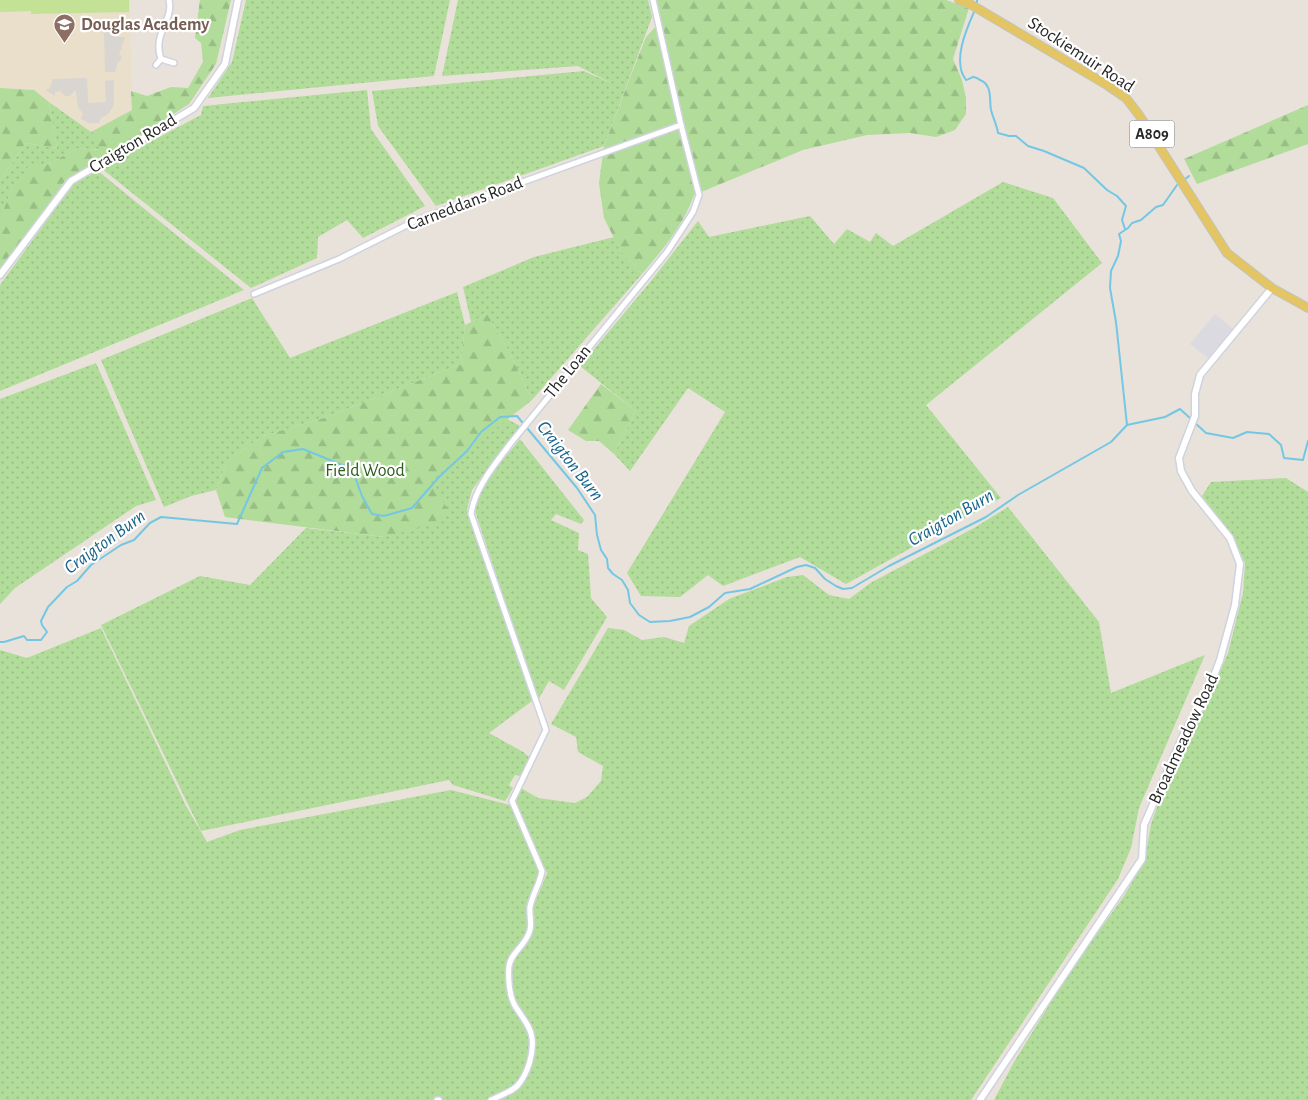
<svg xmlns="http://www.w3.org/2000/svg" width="1308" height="1100" font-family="'Alegreya Sans',sans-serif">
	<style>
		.industrial { fill: #dcdae1 }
		.education { fill: #e9dfca }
		.grass { fill: url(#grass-dots) }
		.forest { fill: url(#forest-firs) }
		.pitch { fill: #c3e296 }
		.plaza { fill: #d9d5d0 }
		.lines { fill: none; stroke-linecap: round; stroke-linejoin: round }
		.stream { stroke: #74c7e4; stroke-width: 2 }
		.minor-casing { stroke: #cfd2df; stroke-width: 8 }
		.tertiary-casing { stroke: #cfd2df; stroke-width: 9 }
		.primary-casing { stroke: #c3c3c3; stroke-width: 10 }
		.minor { stroke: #fff; stroke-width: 5 }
		.tertiary { stroke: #fff; stroke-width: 6 }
		.primary { stroke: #e4c563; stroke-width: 8 }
		.labels { text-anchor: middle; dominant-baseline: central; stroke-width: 4.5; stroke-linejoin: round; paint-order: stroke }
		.shield { fill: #fff; stroke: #686868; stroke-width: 1 }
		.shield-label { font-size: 16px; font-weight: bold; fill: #272727 }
		.education-label { font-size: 18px; font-weight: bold; fill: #785e54; stroke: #fff; text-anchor: start }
		.street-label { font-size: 18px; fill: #272727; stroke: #fff }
		.park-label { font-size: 18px; fill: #2c5d1f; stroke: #fff }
		.water-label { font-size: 19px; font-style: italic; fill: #18648b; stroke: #fff }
	</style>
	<defs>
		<pattern id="grass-dots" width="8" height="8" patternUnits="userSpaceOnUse" patternTransform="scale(1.25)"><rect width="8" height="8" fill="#b1dc9a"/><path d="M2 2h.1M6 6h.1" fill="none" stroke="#98bd85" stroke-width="1.8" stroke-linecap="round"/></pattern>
		<pattern id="forest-firs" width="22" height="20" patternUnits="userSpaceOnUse" patternTransform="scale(1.25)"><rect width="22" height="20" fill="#b1dc9a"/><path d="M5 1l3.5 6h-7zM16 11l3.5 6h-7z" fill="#98bd85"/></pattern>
	</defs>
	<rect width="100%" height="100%" fill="#e9e2da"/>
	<path class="industrial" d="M1215 314 1233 329 1208 358 1190 344Z"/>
	<path class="education" d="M0 0H130L132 110 91 132 34 90 0 88Z"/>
	<g class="grass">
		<path d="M246 0H450L434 76 208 98 232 62Z"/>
		<path d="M458 0H648L652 17 604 146 436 206 378 126 372 91 584 71 613 84 578 66 442 76Z"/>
		<path d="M367 90 371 129 425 206 363 238 347 220 318 237 317 258 251 288 101 168 201 115 203 106Z"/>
		<path d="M49 102 91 132 101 150 79 148 42 167 13 187 0 218V181L26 143 57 148Z"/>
		<path d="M98 171 244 290 0 391V285L74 183Z"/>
		<path d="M1003 182 1053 198 1102 263 926 405 1001 498 846 584 800 557 723 586 708 575 680 597 641 596 627 573 725 412 688 388 630 471 614 454 636 411 580 366 651 281 698 221 709 237 810 216 834 244 847 229 870 242 876 233 893 246Z"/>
		<path d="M614 237 620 250 642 274 532 400 511 355 487 314 471 322 463 287 534 257Z"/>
		<path d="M457 292 465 325 461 364 324 418 263 436 227 461 216 490 191 496 164 507 101 360 252 298 290 358Z"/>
		<path d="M96 363 156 500 136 506 15 588 0 604V399Z"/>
		<path d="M507 419 520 426 472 490 467 509 532 701 489 733 525 753V754L530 757 520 776 515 775 509 785 513 788 505 801 453 785 449 780 201 831 101 625 200 576 250 585 306 528 384 537 428 482Z"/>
		<path d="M520 439 584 520 581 524 556 514 551 520 579 533 578 550 588 554 591 598 607 617 564 690 549 681 538 700 475 511C480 483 503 461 520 439Z"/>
		<path d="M1286 478 1308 492V1100H994L1014 1062 1070 971 1124 896 1145 860 1151 824 1167 780 1199 719 1228 653 1243 593 1245 563 1233 538 1202 496 1211 482Z"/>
		<path d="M1008 507 1099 622 1111 693 1205 655 1139 808 1131 848 1118 879 971 1100H0V650L27 658 101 628 186 806 207 842 240 830 451 790 510 805 533 852 540 876 526 906 531 919 535 918 532 910 547 873 515 801 521 788 538 798 575 803 587 797 601 781 603 766 578 752 576 737 551 724 608 628 624 630 642 640 664 637 684 643 689 626 729 599 787 577 803 575 829 595 849 599 872 582 974 528Z"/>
	</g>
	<g class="forest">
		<path d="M200 0H231L216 64 189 104 132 141 65 181 0 271V218L13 187 31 163 42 167 79 148 100 150 91 132 132 110 131 91 147 96 171 87 188 88 203 62 201 43 195 38Z"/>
		<path d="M657 0H946L969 8 953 59 962 80 966 98V114L955 130 936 137 910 133 867 135 803 150 694 195C683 226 663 249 642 274L620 250 604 218 599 183 604 146 631 75 646 37 661 21Z"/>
		<path d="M0 88 34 90 49 102 57 148 26 143 0 181Z"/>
		<path d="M1308 105V144L1197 184 1184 159Z"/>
		<path d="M487 314 511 355 532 400 429 482 448 509 433 524 384 537 225 517 216 490 227 461 263 436 324 418 461 364 465 325Z"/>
		<path d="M601 384 636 411 614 454 599 441H586L568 430Z"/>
	</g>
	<path class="pitch" d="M0 0H129V12L31 14V11L0 12Z"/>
	<g class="plaza">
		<path d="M112 28 117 32 118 37H125L119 55 122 56 120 61 118 62 115 72H105L104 29Z"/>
		<path d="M87 78 88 103 106 102 105 81 114 80V105L109 113 100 119 99 123H89L81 119 83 114 78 107 76 91H74L70 96H65L60 91 55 92V96L45 90 50 88 53 79Z"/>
	</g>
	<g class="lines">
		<g class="stream">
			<path d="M977 0V3"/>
			<path d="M974 12C966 30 952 62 966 80 968 80 970 78 973 77 975 77 979 79 980 80 993 85 989 100 991 110 993 118 997 125 998 133L1009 136H1016L1028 146 1044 151 1084 168 1107 190 1117 196 1126 206 1122 220 1125 229"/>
			<path d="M1184 180 1189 176"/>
			<path d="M1194 422 1206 433 1233 438 1247 432 1269 434 1281 445 1284 458 1303 460 1308 441"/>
			<path d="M1127 425 1116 322 1110 288 1111 271 1118 256 1121 241 1119 234 1128 228 1132 223 1141 220 1156 207 1163 205 1177 185"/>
			<path d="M0 642H4L24 636 27 640H41L47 632 42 625 41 621 48 607 67 587 77 581 91 565 121 545 134 540 150 523 161 517 237 524 262 468 283 452 303 449 352 469 362 496 372 514 384 516 412 508 439 477 467 451 481 432 500 417 517 416 577 488 595 515 597 535 601 550 607 559 608 568 613 574 622 580 628 590 630 603 639 615 650 622 670 621 690 617 709 607 725 593 750 589 797 567 806 565 815 568 825 579 836 586 843 589 852 588 889 566 986 517 1018 495 1111 442 1127 425 1165 417 1180 409 1191 419"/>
		</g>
		<defs>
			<g id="minor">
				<path d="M169 0C174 21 152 33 161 59L174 63"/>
				<path d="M156 65 161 59"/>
				<path d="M254 294 339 259 417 220 681 125"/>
				<path d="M437 1100H439"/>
				<path d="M491 1100C499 1096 512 1092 518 1085 528 1073 534 1053 532 1038 531 1026 520 1015 514 1004 509 994 508 977 509 966 511 952 526 946 530 930 532 922 529 915 530 907 532 895 540 884 542 871L512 801 546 730 471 514C475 487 494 466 510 444L667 252 693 212 699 195 681 125 653 0"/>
			</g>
			<g id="tertiary">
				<path d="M0 275 71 181 194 108 225 64 238 0"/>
				<path d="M980 1100 1142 859 1144 825 1186 729 1204 702 1220 660 1235 605 1240 564 1230 538 1192 491 1181 471 1179 458 1195 416V394L1200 375 1272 288"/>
			</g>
			<path id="primary" d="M959 0 970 4 1107 85 1126 98 1139 115 1227 253 1272 288 1308 308"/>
		</defs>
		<use href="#minor" class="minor-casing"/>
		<use href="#tertiary" class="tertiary-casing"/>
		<use href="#primary" class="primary-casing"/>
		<use href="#minor" class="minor"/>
		<use href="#tertiary" class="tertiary"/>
		<use href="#primary" class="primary"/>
	</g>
	<defs>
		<symbol id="school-pin" viewBox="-11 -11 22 30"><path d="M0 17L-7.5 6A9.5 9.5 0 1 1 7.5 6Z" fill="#8d6e63" stroke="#fff"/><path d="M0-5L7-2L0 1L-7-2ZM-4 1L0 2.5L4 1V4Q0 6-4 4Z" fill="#fff"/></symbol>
	</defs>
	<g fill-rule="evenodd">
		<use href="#school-pin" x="52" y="12" width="25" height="34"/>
	</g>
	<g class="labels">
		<rect class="shield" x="1129.5" y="120.5" width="45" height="27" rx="4"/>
		<g class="shield-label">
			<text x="1152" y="134">A809</text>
		</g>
		<g class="education-label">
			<text x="81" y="25">Douglas Academy</text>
		</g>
		<g class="street-label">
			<text transform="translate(1081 55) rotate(33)">Stockiemuir Road</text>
			<text transform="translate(133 144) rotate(-31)">Craigton Road</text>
			<text transform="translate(465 204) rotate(-21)">Carneddans Road</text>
			<text transform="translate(568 372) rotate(-51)">The Loan</text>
			<text transform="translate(1184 739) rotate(-65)">Broadmeadow Road</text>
		</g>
		<g class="park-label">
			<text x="365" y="471">Field Wood</text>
		</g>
		<g class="water-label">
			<text transform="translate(570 461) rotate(52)">Craigton Burn</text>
			<text transform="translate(951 518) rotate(-30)">Craigton Burn</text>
			<text transform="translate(105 542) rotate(-36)">Craigton Burn</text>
		</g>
	</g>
</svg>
